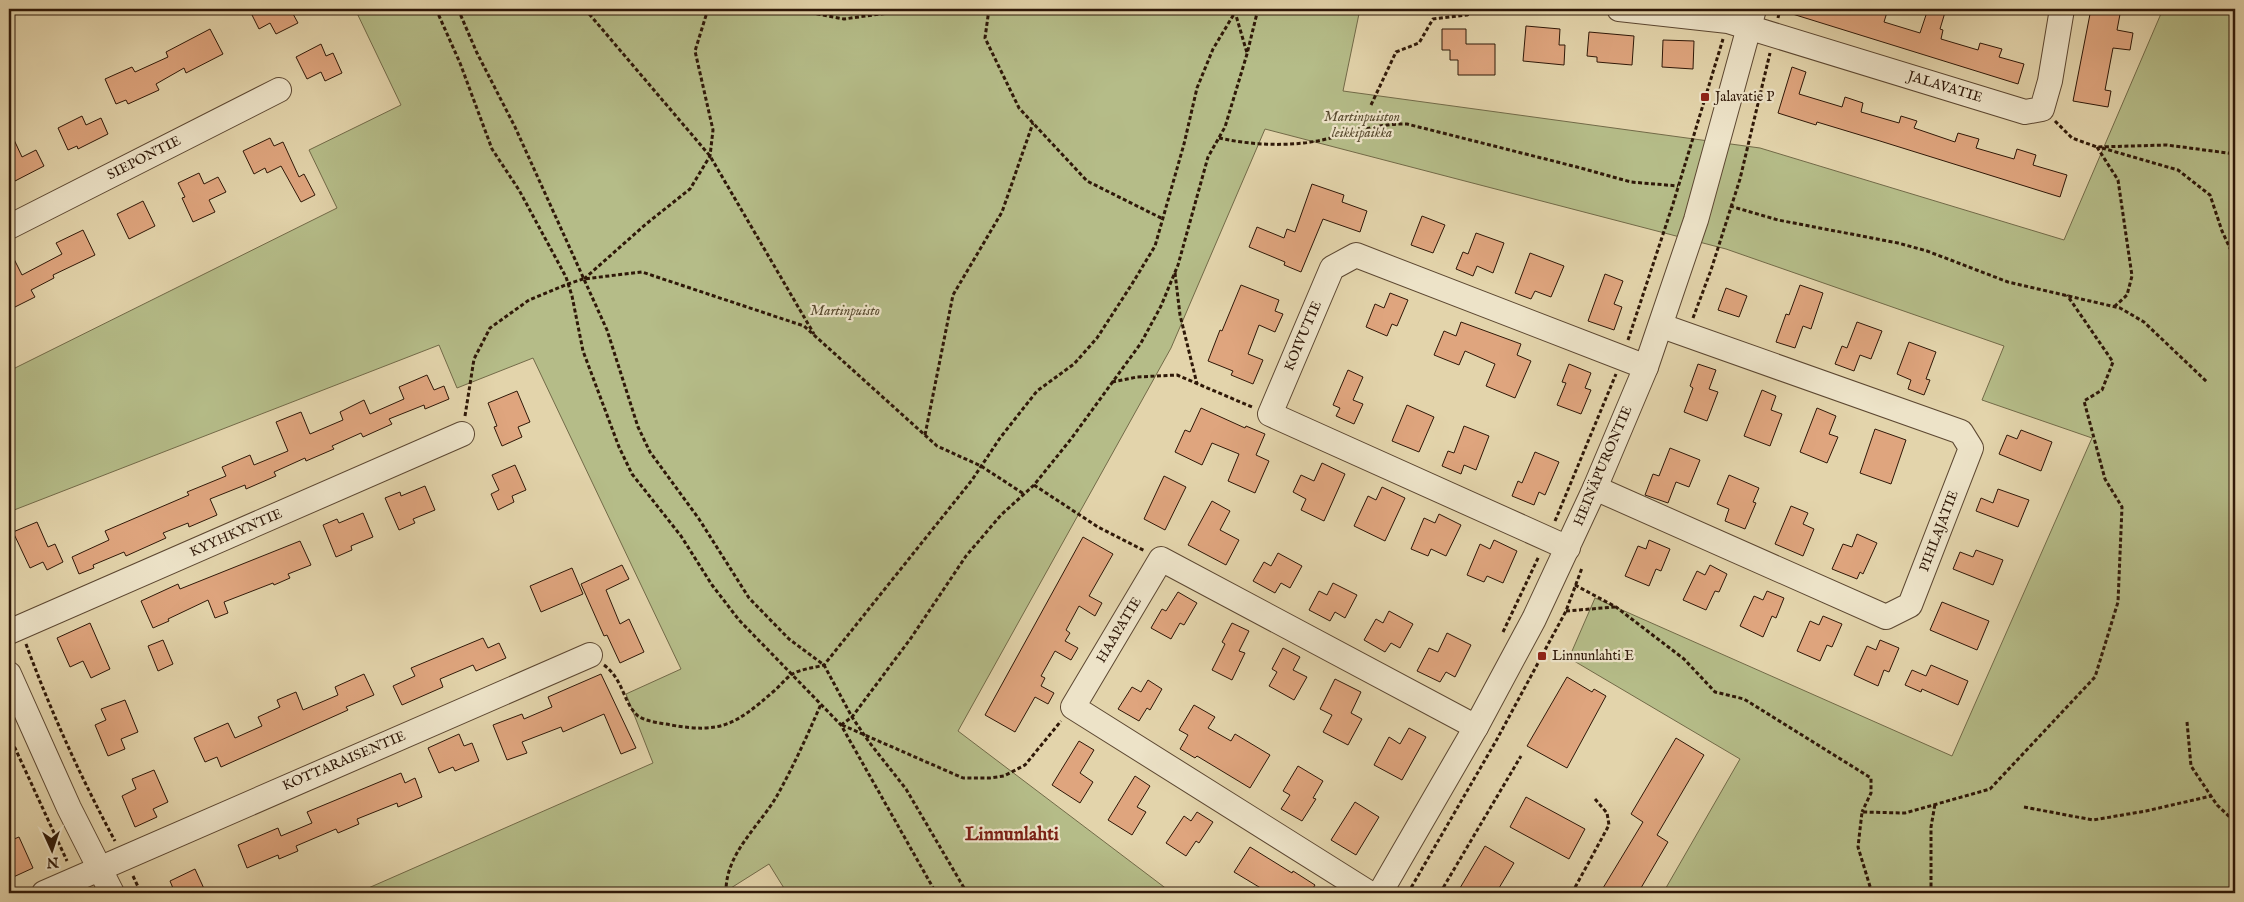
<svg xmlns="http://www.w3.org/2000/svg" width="2244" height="902" font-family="'IM FELL English',serif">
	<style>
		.green { fill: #b5bc88; stroke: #726a48 }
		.building { fill: #dfa57e; stroke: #2f1808 }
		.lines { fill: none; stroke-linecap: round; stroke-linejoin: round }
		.minor-casing { stroke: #5c4731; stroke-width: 26 }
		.path { stroke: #2f1808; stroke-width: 3; stroke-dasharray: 4 2.5; stroke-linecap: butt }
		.minor { stroke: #ede3c8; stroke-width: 24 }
		.poi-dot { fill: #8f2418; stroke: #ede3c8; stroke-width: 2 }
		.labels { text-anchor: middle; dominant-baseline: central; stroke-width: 4.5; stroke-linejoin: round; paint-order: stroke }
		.street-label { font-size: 14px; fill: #2f1808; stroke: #ede3c8 }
		.poi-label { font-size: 14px; fill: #2f1808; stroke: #ede3c8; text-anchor: start }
		.park-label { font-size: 14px; font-style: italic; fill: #57492e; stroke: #ede3c8 }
		.district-label { font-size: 19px; font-weight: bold; fill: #7a1f14; stroke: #ede3c8 }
	</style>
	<rect width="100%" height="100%" fill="#e3d4ab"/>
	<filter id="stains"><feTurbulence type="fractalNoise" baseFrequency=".004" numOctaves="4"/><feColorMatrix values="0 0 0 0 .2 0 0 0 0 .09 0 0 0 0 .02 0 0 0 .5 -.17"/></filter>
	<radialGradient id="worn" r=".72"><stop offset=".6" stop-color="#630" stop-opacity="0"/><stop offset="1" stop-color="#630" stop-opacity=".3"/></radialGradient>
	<path class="green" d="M355 9H1360L1343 91 1760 148 2064 240 2163 9H2235V893H1663L1740 759 1569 658 1595 598 1952 756 2092 438 1982 400 2004 346 1726 249 1265 129 1171 348 958 731 1172 893H787L769 864 723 893H357L653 763 626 694 681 669 533 358 457 388 439 345 9 512V371L337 208 309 150 401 105Z"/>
	<g class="building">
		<path d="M249 9H298L292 12 298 23 276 34 270 23 259 29Z"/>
		<path d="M1787 9H1849L1864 14 1866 9H1888L1884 22 1920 33 1928 9H1946L1940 29 1943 30 1941 39 1978 50 1980 43 2002 49 1999 57 2024 64 2018 84 1786 12Z"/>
		<path d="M2091 9H2121L2117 30 2133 33 2130 50 2113 48 2105 90 2111 91 2108 107 2073 101Z"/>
		<path d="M1526 26 1560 29 1559 45H1565L1564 65 1523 61Z"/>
		<path d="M210 29 223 54 186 73 184 68 156 84 159 90 128 104 126 100 116 104 105 79 132 67 135 72 168 57 166 52Z"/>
		<path d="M1442 29H1466V44H1495V75H1458V60H1450V50H1442Z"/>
		<path d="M1589 32 1634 36 1632 65 1597 62V57L1587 56Z"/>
		<path d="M1663 40 1694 41 1693 69 1662 67Z"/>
		<path d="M321 44 326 56 333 53 342 73 325 81 321 72 307 79 296 57Z"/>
		<path d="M1792 67 1806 72 1799 94 1842 107 1845 97 1863 103 1861 112 1899 123 1901 116 1917 121 1914 128 1955 142 1958 133 1979 139 1976 148 2014 159 2017 149 2036 155 2033 165 2067 175 2060 197 1880 141 1817 122 1816 125 1778 113Z"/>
		<path d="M82 116 86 125 101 118 108 134 78 149 77 146 68 150 58 128Z"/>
		<path d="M9 129 22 157 36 150 44 166 15 181 13 177 9 179Z"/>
		<path d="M270 138 274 146 283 142 299 177 304 174 315 195 301 202 281 166 267 173 265 168 254 174 243 151Z"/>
		<path d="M199 173 204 184 218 177 226 192 209 200 215 212 193 222 182 198 185 197 178 183Z"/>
		<path d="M1312 184 1344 195 1342 202 1367 211 1360 232 1323 219 1301 272 1284 265 1285 262 1249 247 1257 227 1284 238 1287 229 1295 232Z"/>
		<path d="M143 201 155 226 129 239 117 214Z"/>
		<path d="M1422 216 1445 225 1433 253 1411 245Z"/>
		<path d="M83 230 95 255 53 275 54 278 31 290 35 297 9 310V249L22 275 62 254 56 243Z"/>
		<path d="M1476 233 1504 243 1493 273 1477 266 1473 276 1456 269 1463 252 1468 254Z"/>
		<path d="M1530 253 1564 266 1551 297 1535 291 1531 299 1515 293Z"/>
		<path d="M1605 274 1623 281 1614 304 1622 307 1614 330 1588 321Z"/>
		<path d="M1241 285 1279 300 1275 311 1283 314 1275 332 1259 325 1248 354 1263 360 1253 384 1231 375 1233 371 1208 361 1220 330 1222 331Z"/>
		<path d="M1800 285 1823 293 1811 329 1803 326 1795 348 1776 342 1786 314 1789 315Z"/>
		<path d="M1726 288 1747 296 1739 317 1718 310Z"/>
		<path d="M1390 293 1408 300 1397 326 1392 324 1387 336 1366 327 1375 304 1384 308Z"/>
		<path d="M1461 322 1521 344 1517 355 1531 361 1515 398 1486 386 1495 364 1465 351 1459 365 1434 355 1444 331 1456 336Z"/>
		<path d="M1857 322 1882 331 1871 359 1860 355 1854 371 1835 364 1842 346 1847 348Z"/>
		<path d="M1909 342 1936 352 1926 379 1930 380 1924 395 1908 389 1911 380 1897 374Z"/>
		<path d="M1569 364 1591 373 1585 388 1591 390 1581 414 1557 405 1566 383 1562 382Z"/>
		<path d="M1698 364 1716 370 1709 389 1718 392 1707 421 1684 412 1693 388 1690 386Z"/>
		<path d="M1348 370 1363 377 1353 400 1363 404 1354 424 1336 416 1340 408 1333 405Z"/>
		<path d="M427 375 434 390 444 386 449 399 425 409 424 405 389 419 392 424 363 437 361 433 332 446 334 449 306 461 305 458 274 472 276 476 246 489 245 485 210 499 217 515 189 527 188 523 163 533 166 538 126 556 124 552 93 565 94 568 79 574 72 557 109 540 105 531 189 495 187 492 226 476 222 467 250 455 254 465 288 451 276 422 301 412 310 434 343 420 340 412 364 400 370 414 404 399 399 387Z"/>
		<path d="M1762 390 1776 396 1771 410 1782 414 1770 446 1744 436Z"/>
		<path d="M517 391 530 422 518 427 522 437 502 446 494 427 497 426 488 403Z"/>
		<path d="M1407 405 1434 417 1419 452 1392 441Z"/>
		<path d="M1201 408 1245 428 1246 426 1265 434 1256 455 1269 461 1255 493 1228 481 1239 454 1212 443 1202 465 1175 452 1185 430 1190 432Z"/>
		<path d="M1817 408 1836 416 1829 434 1838 437 1827 463 1800 452Z"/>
		<path d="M1464 426 1489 436 1476 470 1464 465 1461 474 1442 466 1448 451 1454 453Z"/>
		<path d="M1875 429 1906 440 1891 484 1860 473Z"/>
		<path d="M2021 430 2052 442 2041 471 1999 454 2007 435 2017 439Z"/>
		<path d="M1670 448 1700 460 1689 487 1676 482 1668 503 1645 495 1653 474 1659 476Z"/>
		<path d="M1535 452 1559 462 1545 495 1539 492 1534 505 1512 496 1518 481 1522 483Z"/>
		<path d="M1322 463 1345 474 1324 521 1301 510 1306 499 1293 492 1301 475 1314 481Z"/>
		<path d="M515 465 526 490 512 496 514 502 498 510 491 494 499 490 492 475Z"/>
		<path d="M1729 475 1759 488 1753 502 1756 503 1745 529 1725 521 1729 509 1717 504Z"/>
		<path d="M1164 476 1186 487 1165 530 1144 519Z"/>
		<path d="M425 486 435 510 413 519 415 523 399 530 385 498 400 492 401 496Z"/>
		<path d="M1382 487 1405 498 1385 541 1354 526 1368 496 1376 500Z"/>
		<path d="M1998 489 2029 500 2018 527 1976 511 1981 498 1993 503Z"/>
		<path d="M1212 501 1230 511 1220 530 1239 540 1226 565 1188 545Z"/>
		<path d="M1791 506 1808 513 1803 524 1814 529 1803 556 1775 544Z"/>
		<path d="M363 513 373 537 351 546 352 550 336 557 323 525 337 519 339 523Z"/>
		<path d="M1439 514 1461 525 1446 556 1431 549 1428 556 1411 549 1424 518 1435 523Z"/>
		<path d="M37 522 48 547 55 544 63 562 47 570 43 562 30 568 13 532Z"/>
		<path d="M1857 534 1877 543 1863 574 1860 572 1857 579 1832 569 1843 544 1852 547Z"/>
		<path d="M1083 537 1113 554 1089 596 1102 603 1095 616 1079 606 1066 630 1070 633 1065 641 1078 648 1071 660 1055 651 1041 676 1045 678 1041 686 1054 693 1048 704 1035 697 1015 732 985 715Z"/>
		<path d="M1494 540 1517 551 1503 583 1487 576 1484 582 1467 575 1480 544 1490 549Z"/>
		<path d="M1649 540 1670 549 1661 571 1656 569 1649 586 1625 576 1638 546 1646 549Z"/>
		<path d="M300 541 311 565 288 574 290 578 274 585 273 583 224 602 228 613 215 618 208 600 168 619 169 621 153 628 141 601 178 584 180 589Z"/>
		<path d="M1976 550 2003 560 1993 585 1953 569 1960 552 1973 557Z"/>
		<path d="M1278 553 1302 566 1290 588 1281 583 1275 593 1253 581 1264 562 1271 566Z"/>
		<path d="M622 565 629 579 606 590 620 624 629 619 644 652 620 663 607 635 604 636 581 584Z"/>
		<path d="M1710 565 1727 574 1719 592 1715 591 1706 610 1683 600 1697 571 1705 575Z"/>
		<path d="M572 568 583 594 541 612 530 586Z"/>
		<path d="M1333 583 1357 595 1345 618 1335 612 1330 621 1309 610 1319 591 1327 595Z"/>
		<path d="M1767 591 1784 598 1776 618 1772 616 1763 637 1740 626 1754 596 1763 600Z"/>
		<path d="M1178 592 1197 603 1184 625 1180 623 1171 639 1151 628 1162 609 1166 611Z"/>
		<path d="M1942 602 1989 621 1977 650 1930 630Z"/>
		<path d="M1389 611 1413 624 1400 648 1391 643 1385 652 1364 640 1376 619 1383 623Z"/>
		<path d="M1823 616 1842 624 1832 647 1827 645 1820 661 1797 651 1810 621 1819 625Z"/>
		<path d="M90 623 110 669 91 678 83 661 70 667 57 638Z"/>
		<path d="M1232 623 1249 631 1239 651 1245 653 1232 680 1212 670 1225 644 1222 642Z"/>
		<path d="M1447 633 1471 645 1455 677 1446 672 1440 682 1417 671 1429 648 1438 652Z"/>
		<path d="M483 638 488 648 499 643 506 658 476 671 473 665 440 679 443 687 402 705 393 686 415 676 411 668Z"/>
		<path d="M163 640 173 664 158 671 148 646Z"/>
		<path d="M1880 640 1899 648 1889 672 1884 670 1878 686 1854 675 1867 646 1876 650Z"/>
		<path d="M1283 648 1300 657 1293 670 1307 677 1294 700 1269 686 1277 672 1272 669Z"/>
		<path d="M1931 665 1968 681 1958 705 1922 689 1921 692 1905 685 1912 670 1926 676Z"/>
		<path d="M364 674 374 695 346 707 348 710 221 767 217 757 205 762 194 738 228 723 235 738 262 726 258 717 280 707 277 700 296 692 303 710 338 695 335 687Z"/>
		<path d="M601 674 636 748 621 754 604 714 563 732 561 727 522 742 527 753 507 760 493 725 522 714 524 719 552 707 548 697Z"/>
		<path d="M1567 677 1592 692 1594 689 1606 696 1567 768 1527 746Z"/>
		<path d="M1335 679 1361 692 1351 713 1362 719 1348 745 1323 732 1332 715 1320 709Z"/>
		<path d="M1148 680 1162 689 1150 710 1147 708 1139 721 1118 709 1132 687 1141 692Z"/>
		<path d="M125 700 138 732 121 739 125 749 108 756 95 725 106 720 101 709Z"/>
		<path d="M1194 705 1215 717 1208 728 1231 741 1235 734 1270 755 1250 788 1197 756 1195 758 1180 749 1188 735 1179 730Z"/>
		<path d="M1409 728 1426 737 1402 780 1374 765 1389 737 1400 744Z"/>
		<path d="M459 734 464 746 472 743 479 761 455 771 453 767 439 773 428 748Z"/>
		<path d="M1676 738 1704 755 1657 835 1668 842 1638 893H1600L1643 822 1631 814Z"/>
		<path d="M1079 741 1094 750 1080 773 1093 782 1080 803 1052 785Z"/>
		<path d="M1298 766 1323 781 1313 798 1316 799 1302 821 1281 809 1290 795 1283 791Z"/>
		<path d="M154 770 168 802 153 809 157 817 135 827 122 796 136 789 132 779Z"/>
		<path d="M401 773 405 783 415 778 422 797 398 807 397 803 357 819 359 824 338 833 336 829 296 846 298 851 279 859 278 855 247 868 238 845 278 828 281 836 312 823 307 812Z"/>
		<path d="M1135 776 1150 786 1137 807 1146 812 1132 835 1108 820Z"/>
		<path d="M1526 797 1585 829 1569 859 1510 827Z"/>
		<path d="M1355 802 1379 817 1356 855 1331 840Z"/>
		<path d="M1197 812 1213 822 1199 843 1196 841 1186 856 1166 843 1184 816 1191 821Z"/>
		<path d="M19 837 33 868 9 879V841Z"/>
		<path d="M1485 846 1514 863 1496 893H1457Z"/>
		<path d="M1250 847 1292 873 1293 871 1315 885 1310 893H1269L1234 872Z"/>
		<path d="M195 869 206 893H175L170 881Z"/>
	</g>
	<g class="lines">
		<defs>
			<g id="minor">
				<path d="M1619 9 1728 21 2025 112 2042 109 2050 81 2062 9"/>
				<path d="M9 227 279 90"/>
				<path d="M1595 488 1886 617 1910 605 1971 448 1961 432 1662 326"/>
				<path d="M1568 548 1270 414 1332 268 1356 255 1646 367"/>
				<path d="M9 632 462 434"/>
				<path d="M9 674 69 808 112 893"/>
				<path d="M44 893 590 655"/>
				<path d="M1369 893 1073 707 1161 559 1476 727"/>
				<path d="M1380 893 1476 727 1534 619 1595 488 1646 367 1696 220 1754 9"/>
			</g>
		</defs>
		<use href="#minor" class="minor-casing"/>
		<g class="path">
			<path d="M436 9 460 63 492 149 519 190 566 277 572 296 583 351 619 447 632 474 681 536 712 585 739 620 841 725 936 893"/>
			<path d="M458 9 477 53 515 127 607 330 638 427 650 452 699 519 749 598 789 639 824 665 852 717 869 742 906 789 967 893"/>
			<path d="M585 9 710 156 814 334"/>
			<path d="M791 9 844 19 917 9"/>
			<path d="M989 9 985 38 1019 108 1087 181 1163 219"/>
			<path d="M1228 9 1235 12 1247 53"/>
			<path d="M1778 18 1780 9"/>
			<path d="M1371 105 1396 52 1419 43 1433 19 1467 15 1482 9"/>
			<path d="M2055 121 2072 138 2097 147 2167 145 2235 154"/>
			<path d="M1219 138C1246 144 1276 146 1304 143 1339 139 1371 123 1407 124L1577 167 1631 182 1678 186"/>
			<path d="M2097 147 2118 180 2132 276 2127 295 2114 307"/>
			<path d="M2102 148 2178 170 2210 195 2222 231 2235 259"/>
			<path d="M1730 206 1778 220 1898 243 1927 251 2008 282 2120 308 2144 322 2207 382"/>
			<path d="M1175 273 1180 315 1197 384"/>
			<path d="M584 279 646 224 690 189 710 156 713 130 695 51 708 9"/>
			<path d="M1693 318 1711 270 1740 179 1770 53"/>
			<path d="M1628 340 1673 204 1723 39"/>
			<path d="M1112 382 1137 377 1177 375 1252 407"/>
			<path d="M465 416 474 359 490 328 529 300 568 284 583 279 642 272 804 326 937 446 981 466 1024 494"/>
			<path d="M925 435 953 295 1002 212 1033 123"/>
			<path d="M1034 485 1098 527 1145 551"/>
			<path d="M1555 521 1616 374"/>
			<path d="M1575 585 1616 607 1684 659 1715 692 1744 699 1871 778V793L1862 812"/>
			<path d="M9 603 12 611"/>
			<path d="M1566 611 1615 607"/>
			<path d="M1503 632 1539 556"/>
			<path d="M26 644C51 712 81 778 115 841"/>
			<path d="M604 665C624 680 623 703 638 716 647 722 661 723 671 725 722 734 736 724 774 691 780 686 785 679 791 675 799 669 814 668 824 665L972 480 1000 438 1037 391 1074 364 1097 338 1132 284 1155 246 1184 144 1197 88 1213 49 1237 9"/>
			<path d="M2187 722 2191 766 2217 805 2235 822"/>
			<path d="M841 725 852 717 911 638 966 556 1001 515 1034 485 1071 439 1141 343 1161 306 1178 265 1208 157 1225 127 1247 54 1258 9"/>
			<path d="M842 725 963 778H990L1004 776 1025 765 1061 721"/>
			<path d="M9 735 67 861"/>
			<path d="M2024 807 2093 820 2146 811 2211 796"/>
			<path d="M133 876 141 893"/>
			<path d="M726 893C725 853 760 826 778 794 794 765 808 734 821 704"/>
			<path d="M1408 893 1496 741 1566 611 1582 568"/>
			<path d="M1440 893 1521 756"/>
			<path d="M1572 893 1609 825 1607 813 1595 799"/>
			<path d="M1872 893 1858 847 1862 812 1905 813 1990 789 2095 677 2118 602 2122 507 2105 479 2084 401 2102 390 2113 362 2067 295"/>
			<path d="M1931 893V827L1935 804"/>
		</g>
		<use href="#minor" class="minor"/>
	</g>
	<g class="poi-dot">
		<rect x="1700" y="92" width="10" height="10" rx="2.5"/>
		<rect x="1537" y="651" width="10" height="10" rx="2.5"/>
	</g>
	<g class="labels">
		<g class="street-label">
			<text transform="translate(1945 87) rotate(17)">JALAVATIE</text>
			<text transform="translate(144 158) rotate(-27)">SIEPONTIE</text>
			<text transform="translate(1303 336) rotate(-67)">KOIVUTIE</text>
			<text transform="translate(1603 466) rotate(-67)">HEINÄPURONTIE</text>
			<text transform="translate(1939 531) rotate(-69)">PIHLAJATIE</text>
			<text transform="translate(236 533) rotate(-24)">KYYHKYNTIE</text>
			<text transform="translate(1119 630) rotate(-59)">HAAPATIE</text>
			<text transform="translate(344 761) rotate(-23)">KOTTARAISENTIE</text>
		</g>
		<g class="poi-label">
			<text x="1715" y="97">Jalavatie P</text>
			<text x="1552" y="656">Linnunlahti E</text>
		</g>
		<g class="park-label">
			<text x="1362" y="117">Martinpuiston<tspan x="1362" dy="16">leikkipaikka</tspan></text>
			<text x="845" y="311">Martinpuisto</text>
		</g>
		<g class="district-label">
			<text x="1012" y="835">Linnunlahti</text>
		</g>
	</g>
	<rect width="2244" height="902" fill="none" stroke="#e3d4ab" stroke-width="30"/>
	<rect x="10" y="10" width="2224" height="882" fill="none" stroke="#2f1808" stroke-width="2.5"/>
	<rect x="15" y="15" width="2214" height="872" fill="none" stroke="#2f1808"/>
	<g transform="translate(52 850) rotate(177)" stroke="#ede3c8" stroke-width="4" paint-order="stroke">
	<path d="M0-4L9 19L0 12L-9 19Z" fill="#2f1808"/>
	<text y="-8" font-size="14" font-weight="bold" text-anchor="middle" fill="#2f1808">N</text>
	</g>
	<rect width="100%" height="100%" filter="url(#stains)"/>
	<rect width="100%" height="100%" fill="url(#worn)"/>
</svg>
